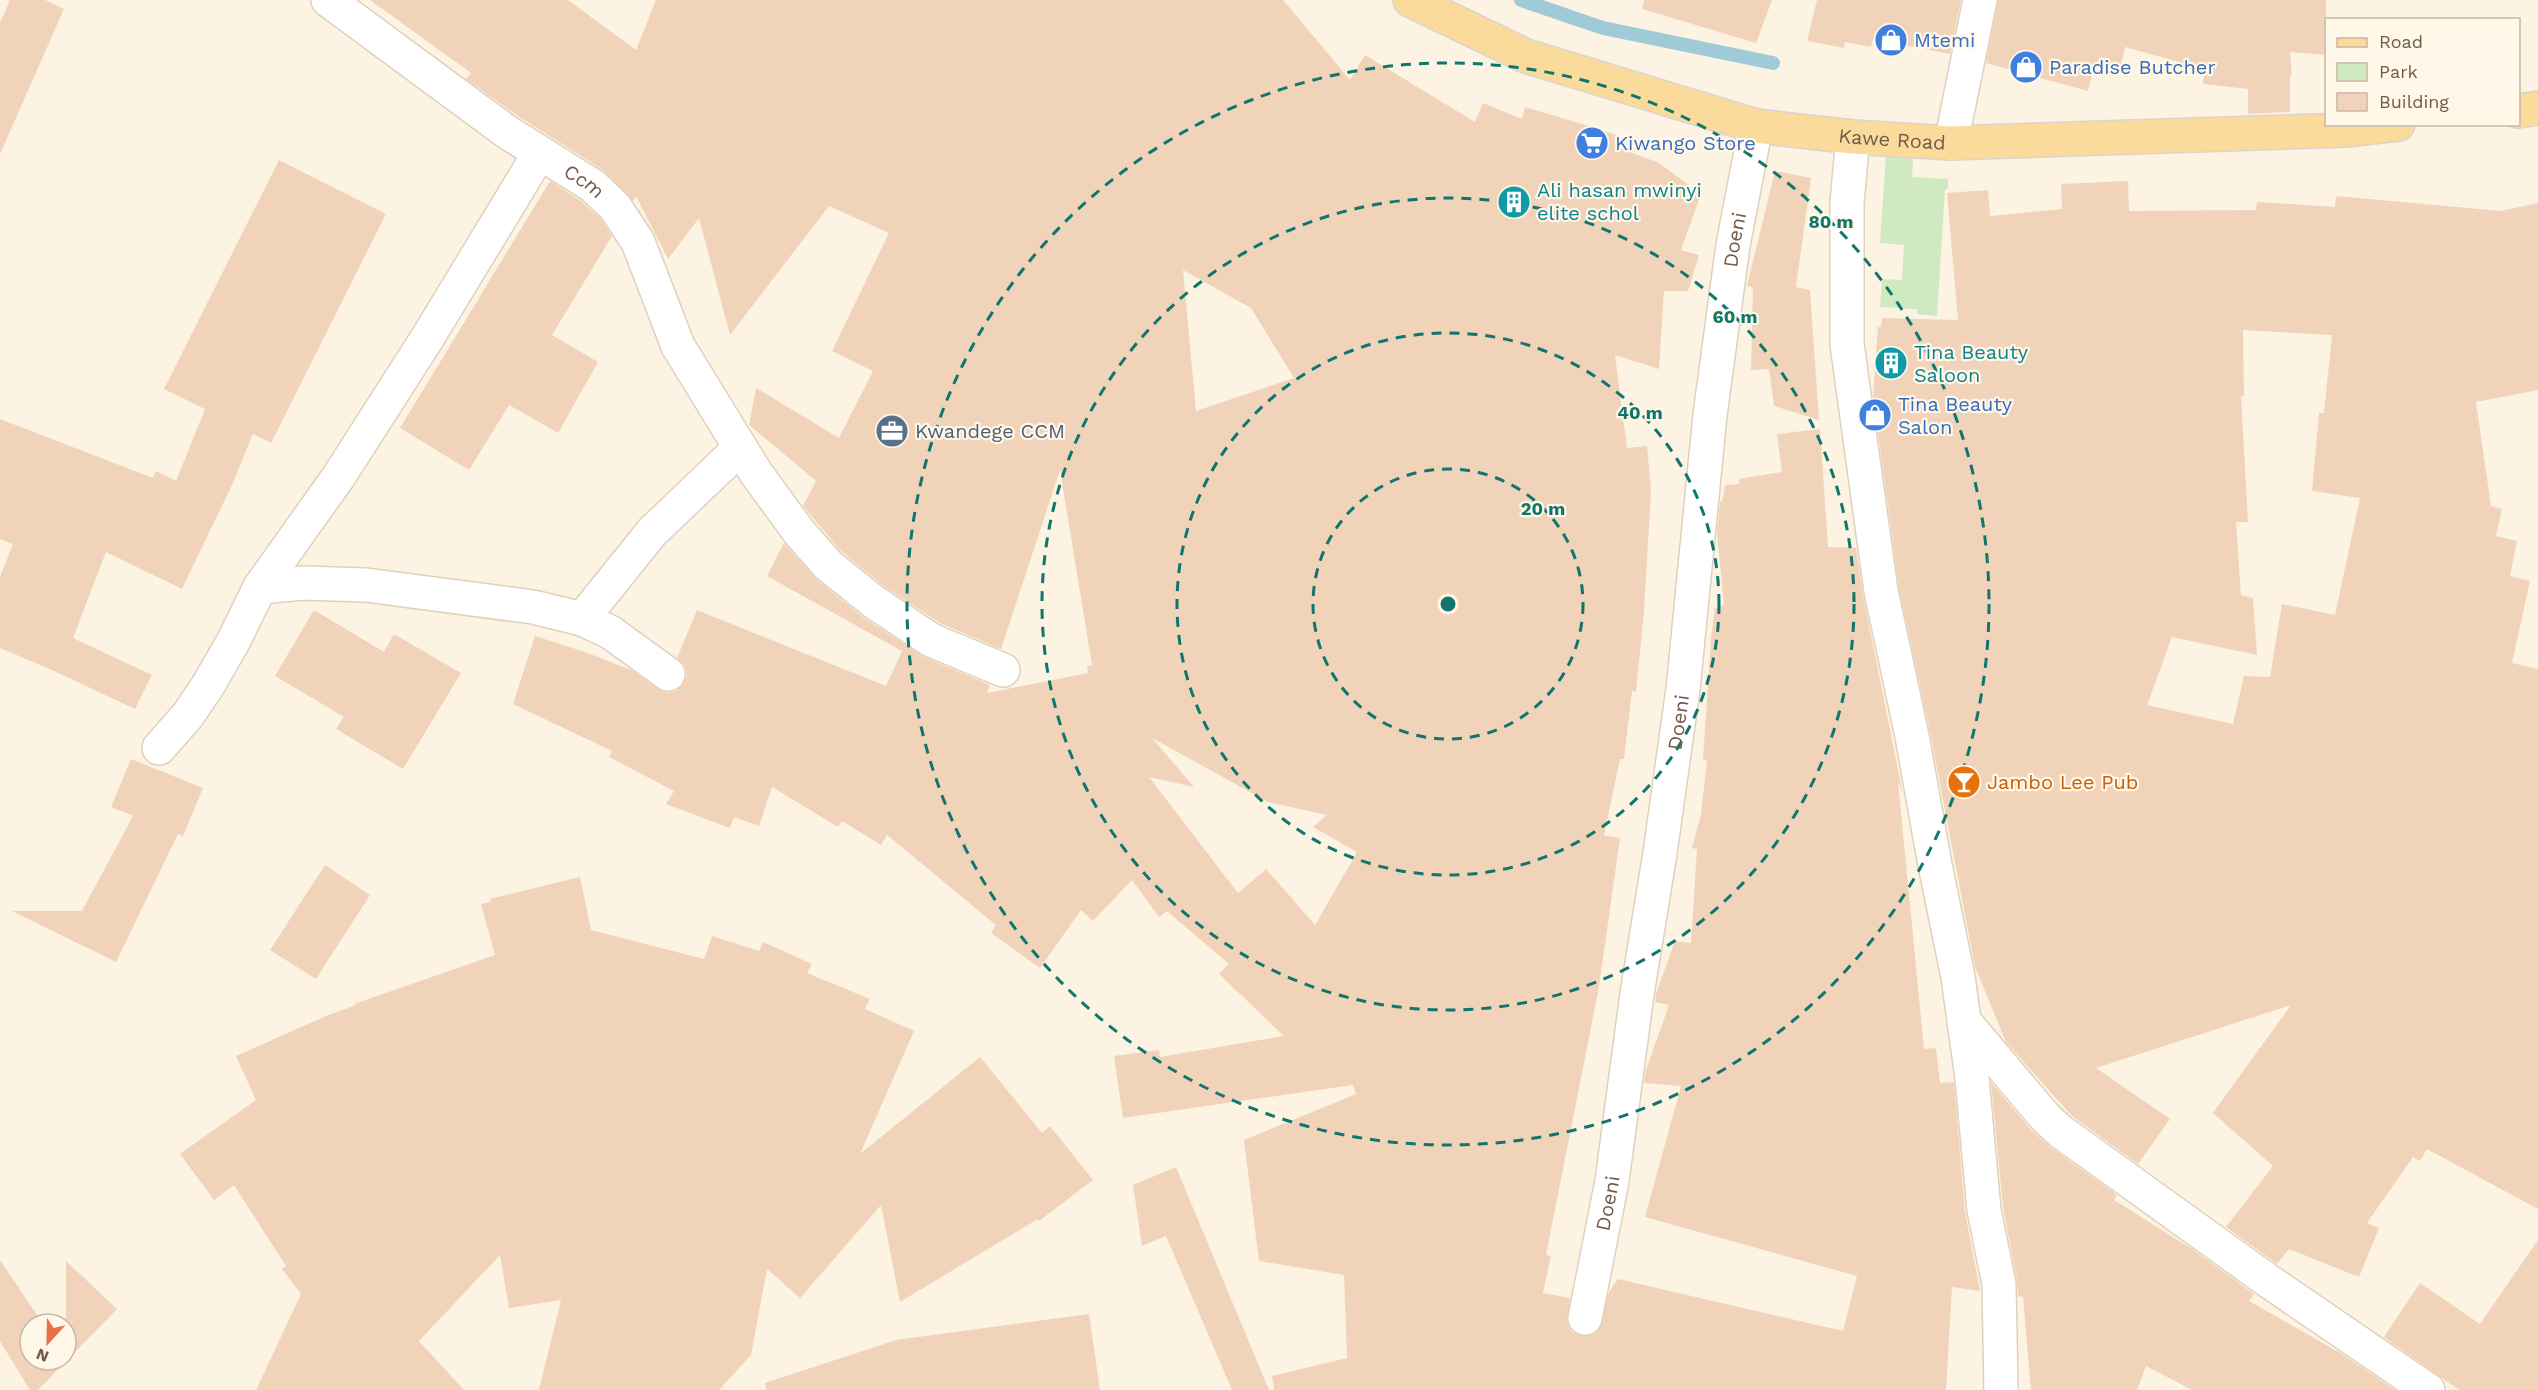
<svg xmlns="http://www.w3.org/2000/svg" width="2538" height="1390" font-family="'Work Sans',sans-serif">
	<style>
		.green { fill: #cfe9c1 }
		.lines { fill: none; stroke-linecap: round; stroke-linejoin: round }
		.stream { stroke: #9ecbd7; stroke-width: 14 }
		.building { fill: #f1d3ba; fill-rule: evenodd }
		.minor-casing { stroke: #e0d0be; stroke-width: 36 }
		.major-casing { stroke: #dbd4d0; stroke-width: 36 }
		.minor { stroke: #fff; stroke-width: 33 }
		.major { stroke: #fadb9b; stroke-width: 33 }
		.ring { fill: none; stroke: #0f766e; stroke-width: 3; stroke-dasharray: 10 8 }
		.labels { text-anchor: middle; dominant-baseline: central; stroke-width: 4.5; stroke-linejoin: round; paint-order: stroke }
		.shop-label { font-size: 20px; fill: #366cbe; stroke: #fff7e8; text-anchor: start }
		.street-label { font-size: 20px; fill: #735a49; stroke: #fff7e8 }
		.culture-label { font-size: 20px; fill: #0d838f; stroke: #fff7e8; text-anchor: start }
		.service-label { font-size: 20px; fill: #4e5e75; stroke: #fff7e8; text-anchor: start }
		.food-label { font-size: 20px; fill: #c56008; stroke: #fff7e8; text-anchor: start }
		.centre { fill: #0f766e; stroke: #fff7e8; stroke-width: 3 }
		.ring-label { font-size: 18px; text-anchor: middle; font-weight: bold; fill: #0f766e; stroke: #fff7e8; stroke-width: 4.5; stroke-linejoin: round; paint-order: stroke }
	</style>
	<rect width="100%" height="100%" fill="#fcf3e2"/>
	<path class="green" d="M1886 156 1913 158 1912 177 1948 179V189H1945L1937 316 1917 314V309L1880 307 1882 279 1902 280 1904 245 1880 243Z"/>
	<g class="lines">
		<path class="stream" d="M1521 0 1603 28 1773 63"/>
	</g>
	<g class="building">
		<path d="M10 0H45L64 9 0 154V23Z"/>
		<path d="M370 0H568L636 50 656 0H1283L1350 80 1365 55 1475 122 1483 103 1522 119 1525 107 1589 126 1620 136 1617 147 1659 163 1701 194 1681 250 1699 255 1688 291H1664L1659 369 1615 355 1627 448 1647 446 1651 491 1644 611 1636 692 1632 691 1624 759H1620L1604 835 1620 838 1599 987 1546 1255 1551 1256 1543 1293 1570 1298 1567 1323 1572 1332 1582 1336 1592 1335 1599 1330 1609 1292 1618 1279 1843 1331 1857 1276 1645 1217 1681 1086 1644 1083 1646 1070 1669 1005 1655 1002 1656 994 1675 941 1691 943 1697 849 1692 848 1701 814 1707 760H1703L1711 638 1715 608 1724 605 1717 533 1720 502 1723 499 1725 485 1739 484V479L1782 472 1777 434 1820 429 1828 547 1856 548 1863 595 1903 794 1898 781 1924 1049 1936 1048 1940 1083 1954 1082 1965 1212 1980 1291 1952 1287 1946 1390H1274L1272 1376 1347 1358 1344 1275 1259 1261 1244 1140 1356 1094 1353 1085 1123 1118 1114 1056 1159 1050 1160 1057 1284 1036 1219 974 1229 964 1167 911 1159 917 1132 880 1093 921 1081 910 1040 968 991 933 996 925 887 835 881 845 842 821 838 827 772 787 759 826 734 817 730 828 666 804 674 791 609 757 612 751 513 704 535 636 585 652 631 670 658 689 667 693 676 691 683 684 687 675 685 666 677 658 697 610 886 686 902 651 767 576 784 543 816 579 864 618 924 657 990 685 987 693 1088 673 1087 666 1092 665 1060 470 1001 649 940 623 885 587 841 551 803 506 816 481 749 425 756 388 839 438 873 371 832 351 889 233 829 206 730 335 699 218 668 259 636 196 633 201 603 170 518 116 466 79 471 73ZM1183 270 1251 308 1294 378 1196 411ZM1152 738 1268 802 1327 815 1313 827 1357 852 1315 925 1266 869 1238 893 1149 777 1194 787Z"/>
		<path d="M1644 0H1772L1756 43 1642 9Z"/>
		<path d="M1817 0H1961L1950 54 1873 39 1871 47 1845 42 1844 48 1807 41Z"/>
		<path d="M1998 0H2326V55L2290 52 2292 75H2290V112L2248 114V89L2203 84 2205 69 2125 47 2120 69 2095 63 2088 91 1986 63Z"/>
		<path d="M279 160 386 214 271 443 253 434 232 485 182 589 106 552 73 638 152 675 135 709 52 670 0 648V577L13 544 0 539V419L153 478 156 471 176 481 205 409 164 389Z"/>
		<path d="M1775 171 1811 178 1796 287 1810 290 1819 420 1774 406 1769 369 1751 370 1753 287 1747 286Z"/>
		<path d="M550 181 581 201 601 219 612 236 552 335 598 362 558 433 509 405 469 470 400 428Z"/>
		<path d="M2128 181 2129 211 2256 210 2257 202 2335 207 2336 196 2501 211 2538 203V390L2476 402 2491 506 2502 509 2496 536 2517 541 2510 576 2530 581 2512 663 2538 669V1209L2427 1149 2420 1161 2413 1157 2367 1223 2379 1228 2359 1277 2289 1249 2277 1264 2226 1227 2273 1166 2213 1113 2291 1005 2096 1068 2170 1119 2138 1164 2072 1116 2006 1042 1975 967 1930 732 1899 588 1873 396 1878 327H1881L1882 318 1958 320 1947 193 1988 190 1990 216 2062 209 2061 184ZM2243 330 2332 335 2324 413H2319L2312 491 2360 498 2335 615 2282 604 2270 677 2244 676 2233 724 2147 705 2172 637 2257 655 2253 598 2241 595 2236 522H2248L2241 396H2244Z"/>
		<path d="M314 610 384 652 394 634 461 673 403 769 336 729 344 717 275 676Z"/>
		<path d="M131 759 203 788 183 836 178 834 116 962 12 911H82L133 816 111 807Z"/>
		<path d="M325 865 370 895 316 979 270 950Z"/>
		<path d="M580 877 591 930 704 959 712 936 759 951 763 942 812 964 807 973 870 999 865 1009 914 1031 860 1154 980 1057 1042 1133 1050 1126 1093 1180 1039 1221 1038 1219 900 1302 881 1205 800 1298 767 1269 751 1355 719 1390H539L561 1300 509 1308 500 1255 419 1341 464 1390H256L301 1294 282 1269 286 1266 234 1185 214 1200 180 1154 256 1100 236 1056 326 1016 356 1005 354 1004 495 955 481 904 491 902 490 899Z"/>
		<path d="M1991 1082 2032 1131 2049 1146 2117 1195 2114 1200 2192 1249 2254 1294 2249 1301 2342 1354 2395 1390H2192L2146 1366 2137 1390H2031L2023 1297 2018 1296 2017 1280 2003 1207Z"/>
		<path d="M1176 1167 1269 1390H1232L1166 1236 1142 1246 1133 1185Z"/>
		<path d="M2538 1240V1390H2459L2384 1337 2420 1283 2480 1324Z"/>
		<path d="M0 1260 43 1324H30V1360H66V1261L117 1309 38 1390H30L0 1341Z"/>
		<path d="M1089 1314 1100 1390H766L765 1383 896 1340Z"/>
	</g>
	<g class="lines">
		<defs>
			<g id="minor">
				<path id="s1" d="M328 0 507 132 593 186 615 207 638 242 678 346 756 473 799 532 828 565 874 602 931 640 1003 670"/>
				<path d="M1853 137 1847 203V344L1881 591 1912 736 1935 865 1958 977 1972 1078 1984 1210 1999 1284 2001 1390"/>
				<path d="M1951 143 1980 0"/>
				<path d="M260 587 303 583 366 585 533 607 582 619 610 632 668 674"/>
				<path d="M582 619 652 532 740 448"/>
				<path d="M159 748 188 715 207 687 233 642 260 587 339 476 428 337 539 154"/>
				<path d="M1964 1021 2045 1117 2060 1131 2267 1280 2428 1390"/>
				<path id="s2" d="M1585 1318 1612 1181 1637 994 1660 853 1683 689 1710 415 1733 245 1756 126"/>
			</g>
			<g id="major">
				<path id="s3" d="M1410 0 1526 56 1756 126 1853 137 1951 143 2346 130 2398 124"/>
				<path d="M2518 111 2538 108"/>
			</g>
		</defs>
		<use href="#minor" class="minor-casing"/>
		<use href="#major" class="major-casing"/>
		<use href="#minor" class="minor"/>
		<use href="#major" class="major"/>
	</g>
	<g class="ring">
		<circle cx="1448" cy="604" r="135"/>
		<circle cx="1448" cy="604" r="271"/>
		<circle cx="1448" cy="604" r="406"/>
		<circle cx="1448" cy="604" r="541"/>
	</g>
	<defs>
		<symbol id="shop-disc" viewBox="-11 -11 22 22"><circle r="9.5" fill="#3f7fe0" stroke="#fff7e8"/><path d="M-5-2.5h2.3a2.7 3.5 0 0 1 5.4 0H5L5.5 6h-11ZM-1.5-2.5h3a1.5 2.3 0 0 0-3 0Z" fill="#fff"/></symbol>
		<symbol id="supermarket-disc" viewBox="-11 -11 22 22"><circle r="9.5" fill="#3f7fe0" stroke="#fff7e8"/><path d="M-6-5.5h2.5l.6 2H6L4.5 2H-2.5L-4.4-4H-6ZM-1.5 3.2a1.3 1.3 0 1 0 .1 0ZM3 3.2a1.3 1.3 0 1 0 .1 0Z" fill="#fff"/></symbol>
		<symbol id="building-disc" viewBox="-11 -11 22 22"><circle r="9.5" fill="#0f9aa8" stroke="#fff7e8"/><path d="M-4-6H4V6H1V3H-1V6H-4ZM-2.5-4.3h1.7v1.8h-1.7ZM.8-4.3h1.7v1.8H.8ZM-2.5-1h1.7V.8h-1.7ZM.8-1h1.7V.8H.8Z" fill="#fff"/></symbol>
		<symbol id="office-disc" viewBox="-11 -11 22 22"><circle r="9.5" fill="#5c6f8a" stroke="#fff7e8"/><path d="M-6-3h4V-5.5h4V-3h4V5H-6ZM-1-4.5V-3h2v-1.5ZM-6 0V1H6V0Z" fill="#fff"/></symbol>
		<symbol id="bar-disc" viewBox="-11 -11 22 22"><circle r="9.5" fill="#e8710a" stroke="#fff7e8"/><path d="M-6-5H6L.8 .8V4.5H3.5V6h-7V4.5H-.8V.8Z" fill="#fff"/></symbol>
	</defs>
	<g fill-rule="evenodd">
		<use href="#shop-disc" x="1872" y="21" width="38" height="38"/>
		<use href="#shop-disc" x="2007" y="48" width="38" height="38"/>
		<use href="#supermarket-disc" x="1573" y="124" width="38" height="38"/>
		<use href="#building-disc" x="1495" y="183" width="38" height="38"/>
		<use href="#building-disc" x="1872" y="344" width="38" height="38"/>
		<use href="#shop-disc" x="1856" y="396" width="38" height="38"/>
		<use href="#office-disc" x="873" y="412" width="38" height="38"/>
		<use href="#bar-disc" x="1945" y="763" width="38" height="38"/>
	</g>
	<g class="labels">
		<g class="shop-label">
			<text x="1914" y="40">Mtemi</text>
			<text x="2049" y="67">Paradise Butcher</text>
			<text x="1615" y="143">Kiwango Store</text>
			<text x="1898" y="404">Tina Beauty<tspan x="1898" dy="23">Salon</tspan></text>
		</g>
		<g class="street-label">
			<text stroke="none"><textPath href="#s3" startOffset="506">Kawe Road</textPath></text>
			<text stroke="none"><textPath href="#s1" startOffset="314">Ccm</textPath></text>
			<text stroke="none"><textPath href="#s2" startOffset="1089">Doeni</textPath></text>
			<text stroke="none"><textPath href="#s2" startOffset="603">Doeni</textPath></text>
			<text stroke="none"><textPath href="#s2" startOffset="117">Doeni</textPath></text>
		</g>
		<g class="culture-label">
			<text x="1537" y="190">Ali hasan mwinyi<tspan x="1537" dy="23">elite schol</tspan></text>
			<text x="1914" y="352">Tina Beauty<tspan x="1914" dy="23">Saloon</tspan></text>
		</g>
		<g class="service-label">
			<text x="915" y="431">Kwandege CCM</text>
		</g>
		<g class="food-label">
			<text x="1987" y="782">Jambo Lee Pub</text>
		</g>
	</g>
	<circle cx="1448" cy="604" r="9" class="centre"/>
	<g class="ring-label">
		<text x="1831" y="228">80 m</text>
		<text x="1735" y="323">60 m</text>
		<text x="1640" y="419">40 m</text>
		<text x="1543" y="515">20 m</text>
	</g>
	<rect x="2325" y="18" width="195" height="108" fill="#fff7e8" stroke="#c7b8a8" stroke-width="1.5"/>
	<rect x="2337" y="38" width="30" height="9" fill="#fadb9b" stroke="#c7b8a8" stroke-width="1.5"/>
	<text x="2379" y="48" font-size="18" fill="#735a49">Road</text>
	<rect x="2337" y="63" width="30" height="18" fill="#cfe9c1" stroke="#c7b8a8" stroke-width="1.5"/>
	<text x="2379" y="78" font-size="18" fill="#735a49">Park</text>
	<rect x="2337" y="93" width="30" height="18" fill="#f1d3ba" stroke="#c7b8a8" stroke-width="1.5"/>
	<text x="2379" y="108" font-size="18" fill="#735a49">Building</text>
	<g transform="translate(48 1342) rotate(202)"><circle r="28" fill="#fff7e8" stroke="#c7b8a8" stroke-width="1.5"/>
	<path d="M0-4.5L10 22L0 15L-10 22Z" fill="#e57248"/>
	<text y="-9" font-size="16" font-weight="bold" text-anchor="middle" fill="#735a49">N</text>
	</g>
</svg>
